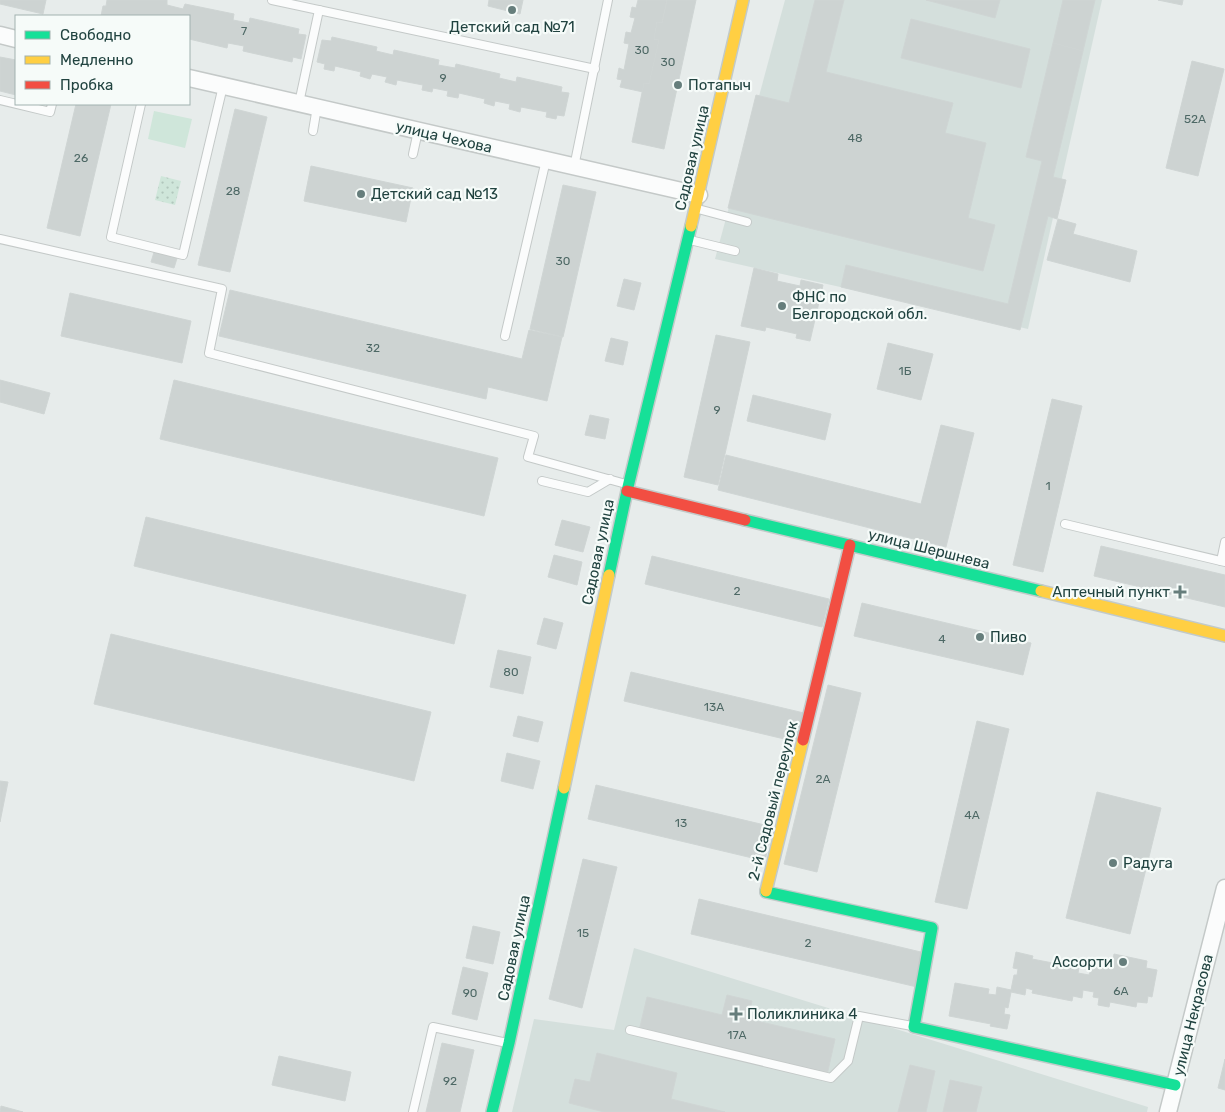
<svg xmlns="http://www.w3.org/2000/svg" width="1225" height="1112" font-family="Rubik,sans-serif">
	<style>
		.built { fill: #d4dfdc }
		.park { fill: url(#park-dots) }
		.pitch { fill: #cfe6da }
		.building { fill: #cdd3d2; stroke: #cfd5d4 }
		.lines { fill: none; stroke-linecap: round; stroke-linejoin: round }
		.lane-casing { stroke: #c4c9c8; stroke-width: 10 }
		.street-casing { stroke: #c4c9c8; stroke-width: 19 }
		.fast-casing { stroke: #c2cac9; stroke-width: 14 }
		.slow-casing { stroke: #c2cac9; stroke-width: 14 }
		.jam-casing { stroke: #c2cac9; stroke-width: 14 }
		.lane { stroke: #fbfcfc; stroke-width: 8 }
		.street { stroke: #fbfcfc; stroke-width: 16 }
		.fast { stroke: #16e098; stroke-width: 11 }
		.slow { stroke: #ffcf43; stroke-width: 11 }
		.jam { stroke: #f24e42; stroke-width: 11 }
		.poi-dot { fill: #667e7c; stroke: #f6fbf9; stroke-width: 2 }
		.labels { text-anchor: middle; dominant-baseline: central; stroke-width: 4.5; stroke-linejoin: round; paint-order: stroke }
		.number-label { font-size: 12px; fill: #4d6865 }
		.poi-label { font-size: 15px; fill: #214340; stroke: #f6fbf9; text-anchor: start }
		.street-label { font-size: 15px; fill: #214340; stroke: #f6fbf9 }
	</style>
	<defs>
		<pattern id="park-dots" width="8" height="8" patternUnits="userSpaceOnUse" patternTransform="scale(1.25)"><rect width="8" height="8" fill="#cfe6da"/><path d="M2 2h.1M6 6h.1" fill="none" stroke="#b1c6bc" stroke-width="1.8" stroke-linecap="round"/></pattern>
	</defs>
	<rect width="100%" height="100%" fill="#e7eceb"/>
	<g class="built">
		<path d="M785 0H1102L1028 329 715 259Z"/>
		<path d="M634 948 1148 1107 1147 1112H512L534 1019 614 1030Z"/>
	</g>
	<path class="park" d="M161 176 181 181 175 205 155 200Z"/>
	<path class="pitch" d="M154 111 192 119 185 148 148 139Z"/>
	<g class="building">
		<path d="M0 0H46L43 14 0 4Z"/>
		<path d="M107 0H167V5L183 9 185 4 234 14 233 20 249 23 250 18 299 29 298 34 306 35 301 59 293 57 292 62 243 51 244 46 228 43 227 48 189 39V16H101L103 6H106Z"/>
		<path d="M489 0H523L520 14 488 6Z"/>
		<path d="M638 0H667L662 23 657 22 654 39 659 40 649 84 644 83 643 92 620 87 622 80 617 79 619 68 624 70 629 44 624 43 626 32 631 33 635 18 630 17 632 7 636 8Z"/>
		<path d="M667 0H696L664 149 632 142 644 83 649 84 659 40 654 39 657 22 662 23Z"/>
		<path d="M815 0H844L826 72 953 103 945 133 986 143 968 218 995 225 983 271 728 208 756 95 789 103Z"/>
		<path d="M926 0H1000L995 18Z"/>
		<path d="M1063 0H1095L1083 51 1053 43Z"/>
		<path d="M1158 0H1183L1182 5Z"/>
		<path d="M911 19 1030 49 1021 88 901 58Z"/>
		<path d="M332 37 377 47 376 51 393 55 394 50 439 60 438 65 455 68 456 64 500 74 499 78 516 82 517 77 562 87 561 92 569 93 564 116 557 115 556 119 546 117 547 112 521 107 520 112 509 109 510 104 495 101 494 106 484 103 485 99 459 93 458 98 447 96 448 91 433 88 432 92 422 90 423 85 397 80 396 85 385 82 387 77 372 74 370 79 360 76 361 72 335 66 334 71 324 69 325 64 317 62 322 40 331 41Z"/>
		<path d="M1053 43 1083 51 1053 177 1066 180 1057 219 1048 216 1020 330 841 287 846 265 1008 304 1042 161 1026 157Z"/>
		<path d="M0 57 16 60V95L0 91Z"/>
		<path d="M1192 61 1224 69 1198 176 1166 168Z"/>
		<path d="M76 104H111L80 236 47 228Z"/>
		<path d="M235 109 267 117 230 272 198 265Z"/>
		<path d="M311 166 413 188 406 222 304 201Z"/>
		<path d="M563 185 596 192 563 337 530 329Z"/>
		<path d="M1058 219 1076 224 1073 234 1137 251 1130 282 1047 260Z"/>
		<path d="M155 249 178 255 174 268 151 262Z"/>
		<path d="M754 268 778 274 777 281 800 286 801 280 823 285 810 341 796 338 797 334 766 327 765 331 741 326Z"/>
		<path d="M624 279 641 283 634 310 617 306Z"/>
		<path d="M230 290 522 359 529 330 562 337 547 401 488 387 486 399 219 336Z"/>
		<path d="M70 293 191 321 182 363 61 336Z"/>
		<path d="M716 335 750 342 718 485 684 477Z"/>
		<path d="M611 338 628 342 623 365 605 361Z"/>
		<path d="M888 343 933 354 921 400 877 389Z"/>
		<path d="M0 380 50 393 44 414 0 402Z"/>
		<path d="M174 380 498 458 484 516 160 439Z"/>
		<path d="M753 395 831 414 825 440 747 421Z"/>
		<path d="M1052 399 1082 406 1043 572 1013 565Z"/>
		<path d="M590 415 609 419 605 439 585 435Z"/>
		<path d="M941 425 974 433 946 547 718 490 726 455 921 504Z"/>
		<path d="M146 517 466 595 454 644 134 566Z"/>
		<path d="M562 520 590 527 583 552 555 545Z"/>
		<path d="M1101 546 1225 575V607L1094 576Z"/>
		<path d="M554 555 582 562 577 585 548 577Z"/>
		<path d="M652 556 829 599 822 627 645 584Z"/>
		<path d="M862 603 1031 643 1023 675 854 636Z"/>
		<path d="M544 618 563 623 556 649 537 644Z"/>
		<path d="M111 634 431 712 414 781 94 704Z"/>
		<path d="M498 650 531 657 523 694 490 687Z"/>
		<path d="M631 672 804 713 797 742 624 701Z"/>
		<path d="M828 685 861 693 817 872 784 864Z"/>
		<path d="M518 716 543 722 538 742 513 736Z"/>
		<path d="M977 721 1009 729 967 909 935 902Z"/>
		<path d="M507 753 540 761 533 789 501 781Z"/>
		<path d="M0 781 8 782 0 822Z"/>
		<path d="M596 785 773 827 765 861 588 819Z"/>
		<path d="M1097 792 1161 808 1130 934 1066 918Z"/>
		<path d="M583 859 617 867 582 1008 549 999Z"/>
		<path d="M699 899 925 953 917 987 691 934Z"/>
		<path d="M473 926 500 932 493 964 466 958Z"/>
		<path d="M1016 952 1033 956 1032 959 1079 968 1078 973 1089 975 1092 963 1100 965 1101 958 1113 960 1114 954 1147 961 1146 968 1157 970 1152 997 1148 996 1147 1003 1137 1002 1136 1007 1110 1002 1109 1007 1098 1005 1099 998 1093 997 1094 992 1083 990 1082 998 1073 996 1072 1001 1032 993 1033 990 1026 988 1025 995 1011 992 1008 1008 1005 1007 1004 1014 1010 1015 1007 1029 990 1026 991 1024 949 1016 955 983 989 989 988 994 996 995 997 987 1011 990 1014 975H1017L1018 969 1013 968Z"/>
		<path d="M463 967 488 973 477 1020 452 1014Z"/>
		<path d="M727 995 752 1001 748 1019 835 1039 827 1075 639 1031 647 997 722 1015Z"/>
		<path d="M442 1043 474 1050 460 1112H426Z"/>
		<path d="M597 1053 677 1073 671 1099 725 1112H604L569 1103 575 1079 590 1082Z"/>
		<path d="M279 1056 351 1072 345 1101 272 1085Z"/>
		<path d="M1225 1059V1090L1218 1088Z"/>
		<path d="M910 1065 935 1071 926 1112H898Z"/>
		<path d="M950 1080 982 1087 976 1112H943Z"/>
		<path d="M1 1106 23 1112H0Z"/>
	</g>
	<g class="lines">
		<defs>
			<g id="lane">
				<path d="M272 0 595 69"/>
				<path d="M0 100 50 112 52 104"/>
				<path d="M299 103 319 10"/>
				<path d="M141 104 111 237 183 255 223 86"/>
				<path d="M313 131 317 107"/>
				<path d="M413 154 418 131"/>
				<path d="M574 167 608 0"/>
				<path d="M698 209 747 222"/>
				<path d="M0 239 222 289 209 353 534 436 528 457 626 484"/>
				<path d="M690 240 735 251"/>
				<path d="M505 336 546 160"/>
				<path d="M542 481 588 492 610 479"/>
				<path d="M1065 524 1225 562"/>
				<path d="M1221 561 1225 542"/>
				<path d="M630 1030 831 1078 848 1061 859 1016 912 1026"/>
				<path d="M413 1112 433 1027 507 1043"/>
			</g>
			<g id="street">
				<path d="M0 35 16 39"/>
				<path d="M189 78 699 195"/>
				<path d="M1168 1112 1225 888"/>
			</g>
			<g id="fast">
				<path d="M745 520 1041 591"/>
				<path d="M609 575 627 491 691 226"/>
				<path d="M766 891V892L932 928 914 1027 1175 1085"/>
				<path d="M492 1112 509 1043 564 788"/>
			</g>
			<g id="slow">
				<path d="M691 226 743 0"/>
				<path d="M1041 591 1225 636"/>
				<path d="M564 788 609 575"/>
				<path d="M766 891 803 740"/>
			</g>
			<g id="jam">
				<path d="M627 491 745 520"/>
				<path d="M803 740 850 545"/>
			</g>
		</defs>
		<use href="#lane" class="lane-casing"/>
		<use href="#street" class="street-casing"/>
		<use href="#fast" class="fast-casing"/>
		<use href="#slow" class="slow-casing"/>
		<use href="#jam" class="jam-casing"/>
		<use href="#lane" class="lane"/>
		<use href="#street" class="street"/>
		<use href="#fast" class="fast"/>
		<use href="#slow" class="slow"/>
		<use href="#jam" class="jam"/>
	</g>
	<g class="poi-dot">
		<circle cx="512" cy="10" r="5"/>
		<circle cx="678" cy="85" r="5"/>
		<circle cx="361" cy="194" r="5"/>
		<circle cx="782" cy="306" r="5"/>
		<path d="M1177.5 584.5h5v5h5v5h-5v5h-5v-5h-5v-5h5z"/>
		<circle cx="980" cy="637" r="5"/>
		<circle cx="1113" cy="863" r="5"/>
		<circle cx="1123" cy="962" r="5"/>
		<path d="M733.5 1006.5h5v5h5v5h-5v5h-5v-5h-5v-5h5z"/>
	</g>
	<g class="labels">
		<g class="number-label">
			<text x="244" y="31">7</text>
			<text x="642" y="50">30</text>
			<text x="668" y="62">30</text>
			<text x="443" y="78">9</text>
			<text x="1195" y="119">52А</text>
			<text x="855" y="138">48</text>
			<text x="81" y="158">26</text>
			<text x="233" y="191">28</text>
			<text x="563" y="261">30</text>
			<text x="373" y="348">32</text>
			<text x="905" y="371">1Б</text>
			<text x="717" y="410">9</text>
			<text x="1048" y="486">1</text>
			<text x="737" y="591">2</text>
			<text x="942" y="639">4</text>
			<text x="511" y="672">80</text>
			<text x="714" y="707">13А</text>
			<text x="823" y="779">2А</text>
			<text x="972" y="815">4А</text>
			<text x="681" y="823">13</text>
			<text x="583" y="933">15</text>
			<text x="808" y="943">2</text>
			<text x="1121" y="991">6А</text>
			<text x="470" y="993">90</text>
			<text x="737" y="1035">17А</text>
			<text x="450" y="1081">92</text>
		</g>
		<g class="poi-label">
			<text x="512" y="27" text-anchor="middle">Детский сад №71</text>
			<text x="688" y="85">Потапыч</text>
			<text x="371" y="194">Детский сад №13</text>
			<text x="792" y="297">ФНС по<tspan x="792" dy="17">Белгородской обл.</tspan></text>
			<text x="1170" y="592" text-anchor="end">Аптечный пункт</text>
			<text x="990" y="637">Пиво</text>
			<text x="1123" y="863">Радуга</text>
			<text x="1113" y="962" text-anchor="end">Ассорти</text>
			<text x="747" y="1014">Поликлиника 4</text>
		</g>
		<g class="street-label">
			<text transform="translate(444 137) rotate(13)">улица Чехова</text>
			<text transform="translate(692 158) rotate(-77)">Садовая улица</text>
			<text transform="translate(929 549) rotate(14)">улица Шершнева</text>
			<text transform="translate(598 552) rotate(-78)">Садовая улица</text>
			<text transform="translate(773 801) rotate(-76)">2-й Садовый переулок</text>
			<text transform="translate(514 948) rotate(-78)">Садовая улица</text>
			<text transform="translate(1193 1015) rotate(-76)">улица Некрасова</text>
		</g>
	</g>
	<rect x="15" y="15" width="175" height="90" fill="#f6fbf9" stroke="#a1b1af"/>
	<rect x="25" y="31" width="25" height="8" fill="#16e098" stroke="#a1b1af"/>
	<text x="60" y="40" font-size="15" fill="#214340">Свободно</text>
	<rect x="25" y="56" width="25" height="8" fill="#ffcf43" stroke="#a1b1af"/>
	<text x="60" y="65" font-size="15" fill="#214340">Медленно</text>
	<rect x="25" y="81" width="25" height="8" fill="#f24e42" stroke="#a1b1af"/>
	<text x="60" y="90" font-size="15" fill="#214340">Пробка</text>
</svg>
